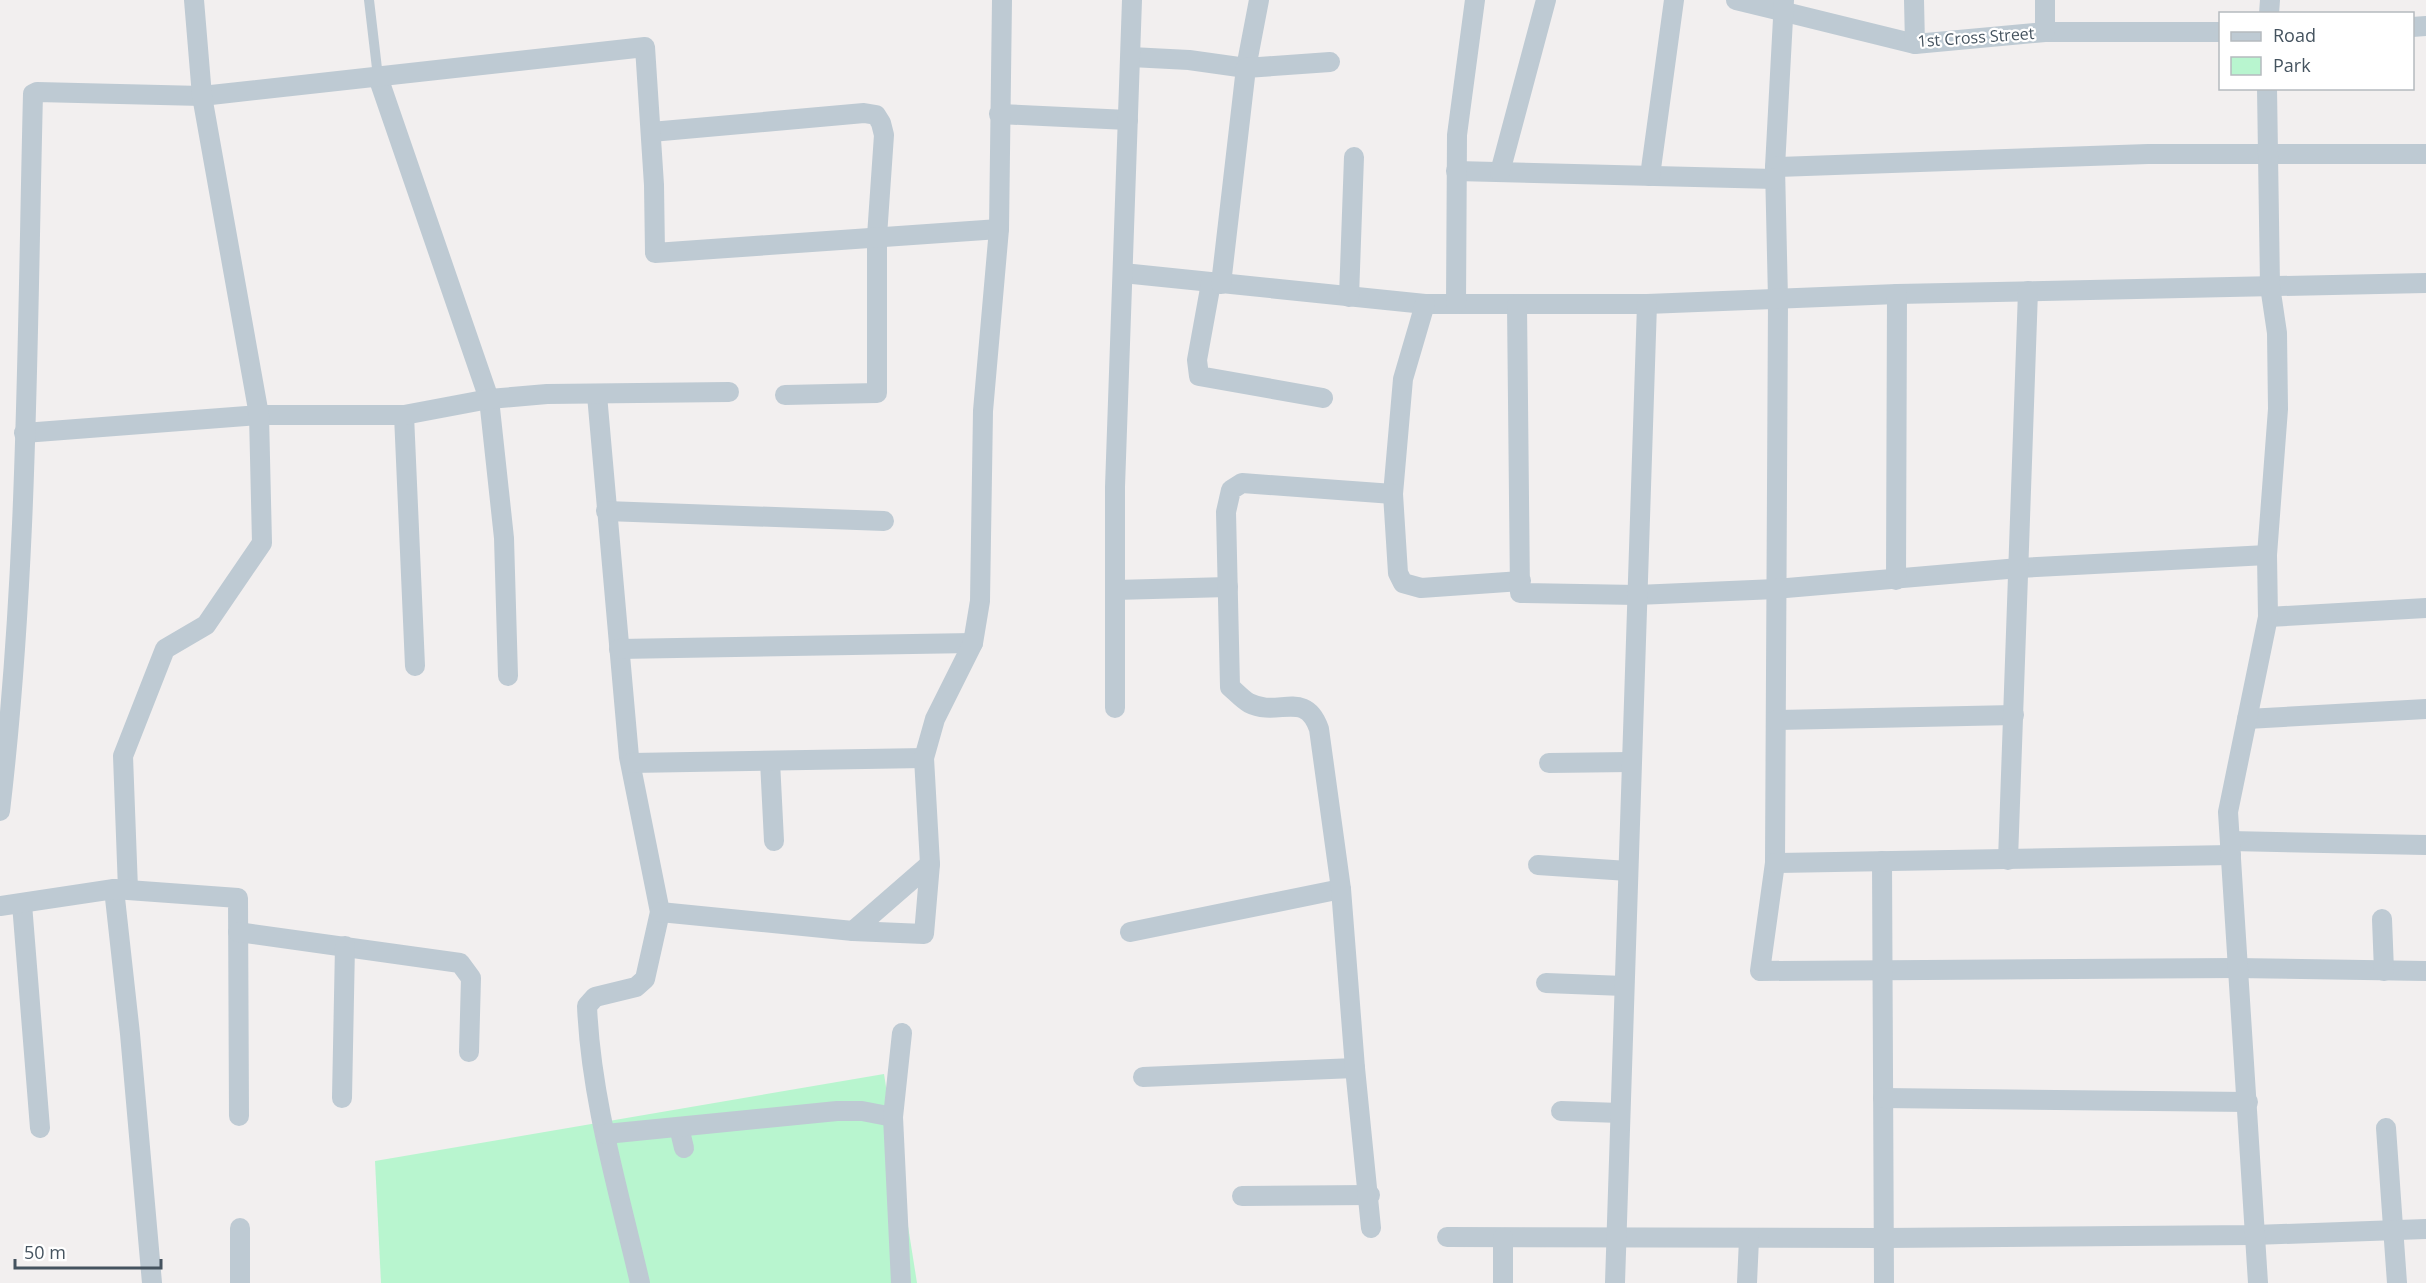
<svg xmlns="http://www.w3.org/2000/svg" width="2426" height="1283" font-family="'Open Sans',sans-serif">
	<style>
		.green { fill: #b8f5cf }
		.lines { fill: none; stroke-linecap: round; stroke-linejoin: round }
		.service { stroke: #becad3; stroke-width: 10 }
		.minor { stroke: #becad3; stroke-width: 20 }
		.labels { text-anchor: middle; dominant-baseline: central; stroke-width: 4.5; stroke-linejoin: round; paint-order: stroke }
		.street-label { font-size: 16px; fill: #45535f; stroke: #fff }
	</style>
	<rect width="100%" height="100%" fill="#f2efef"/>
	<path class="green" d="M884 1074 917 1283H381L375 1161Z"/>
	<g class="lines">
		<path class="service" d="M369 0 378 77"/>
		<g class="minor">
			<path d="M1736 0 1915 44 2045 32H2220"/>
			<path d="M1784 0 1775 167 1778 299 1775 863 1760 971 2236 968 2426 971"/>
			<path d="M1914 0 1915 44"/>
			<path d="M2045 0V32"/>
			<path d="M2269 14 2270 0"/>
			<path d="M2412 27 2426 26"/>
			<path d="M1131 57 1189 60 1246 68 1259 0"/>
			<path d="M378 77 489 399 504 538 508 676"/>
			<path d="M999 114 1128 120"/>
			<path d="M651 132 864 113 876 115 881 123 884 135 877 236V393L785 395"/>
			<path d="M1775 167 2148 154H2426"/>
			<path d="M1456 171 1775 179"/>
			<path d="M1500 172 1546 0"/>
			<path d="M1650 176 1674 0"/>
			<path d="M1123 273 1425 304H1647L1897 294 2426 283"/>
			<path d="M1211 283 1197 360 1199 376 1323 398"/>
			<path d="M1221 284 1246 68 1330 62"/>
			<path d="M1349 297 1354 157"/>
			<path d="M1425 304 1403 379 1393 494 1398 573 1403 583 1421 588 1521 581"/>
			<path d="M1456 304 1457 135 1475 0"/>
			<path d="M1517 305 1520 593 1637 595 1776 589 2019 568 2267 555"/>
			<path d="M597 395 629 757 660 912 645 979 636 987 595 997 587 1006C591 1100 619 1192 640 1283"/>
			<path d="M404 415 415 666"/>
			<path d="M24 433 259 415H404L489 399 547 394 729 392"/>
			<path d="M606 511 884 521"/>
			<path d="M1896 580 1897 294"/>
			<path d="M1115 590 1228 587"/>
			<path d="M2268 617 2426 608"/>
			<path d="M619 649 973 643"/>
			<path d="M1115 708V487L1132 0"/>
			<path d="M2247 719 2426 709"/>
			<path d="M1776 720 2014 715"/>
			<path d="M770 761 774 841"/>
			<path d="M631 763 924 758"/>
			<path d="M1549 763 1631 762"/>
			<path d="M0 811C28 574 27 333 33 94L37 92 202 96 645 47 654 185 655 253 999 229"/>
			<path d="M2230 841 2426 845"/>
			<path d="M2008 860 2028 291"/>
			<path d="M1882 861 1884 1283"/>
			<path d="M1775 863 2231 855"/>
			<path d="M1538 865 1628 871"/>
			<path d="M114 889 130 1034 152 1283"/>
			<path d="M128 889 123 756 165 649 206 625 262 543 259 415 202 96 194 0"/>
			<path d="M22 904 40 1128"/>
			<path d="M0 906 114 889 238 898 239 1116"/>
			<path d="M660 912 853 931 924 934 930 864 924 758 935 719 973 643 980 601 983 411 999 229 1002 0"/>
			<path d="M2382 919 2384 971"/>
			<path d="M853 931 930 864"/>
			<path d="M238 932 460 963 471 978 469 1052"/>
			<path d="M1130 932 1341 889"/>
			<path d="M1546 983 1624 986"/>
			<path d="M1143 1077 1355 1068"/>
			<path d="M342 1098 345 946"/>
			<path d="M1883 1098 2248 1102"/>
			<path d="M1561 1111 1620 1113"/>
			<path d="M679 1127 684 1148"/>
			<path d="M2386 1128 2397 1283"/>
			<path d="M606 1134 837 1111H862L893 1117"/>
			<path d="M1242 1196 1370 1195"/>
			<path d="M240 1228V1283"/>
			<path d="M1371 1228 1355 1068 1341 889 1319 729C1305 689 1278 718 1249 703 1242 699 1236 692 1230 687L1226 512 1231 490 1242 483 1393 494"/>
			<path d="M1447 1237 1885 1238 2254 1235 2426 1229"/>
			<path d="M1503 1238V1283"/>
			<path d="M901 1283 893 1117 902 1033"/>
			<path d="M1615 1283 1647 304"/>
			<path d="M1747 1283 1749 1239"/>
			<path d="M2258 1283 2228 812 2268 617 2267 555 2278 409 2277 333 2270 286 2267 88"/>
		</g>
	</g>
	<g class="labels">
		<g class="street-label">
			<text transform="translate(1976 37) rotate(-4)">1st Cross Street</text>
		</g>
	</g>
	<rect x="2219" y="12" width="195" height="78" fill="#ffffff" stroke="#b5babf" stroke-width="1.5"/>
	<rect x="2231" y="32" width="30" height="9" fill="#becad3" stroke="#b5babf" stroke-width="1.5"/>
	<text x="2273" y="42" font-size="18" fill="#45535f">Road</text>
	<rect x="2231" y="57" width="30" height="18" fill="#b8f5cf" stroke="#b5babf" stroke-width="1.5"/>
	<text x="2273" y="72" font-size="18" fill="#45535f">Park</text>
	<path d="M15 1259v9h146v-9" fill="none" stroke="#45535f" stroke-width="3"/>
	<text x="24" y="1259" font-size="18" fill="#45535f" stroke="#ffffff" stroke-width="4.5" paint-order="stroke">50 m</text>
</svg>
